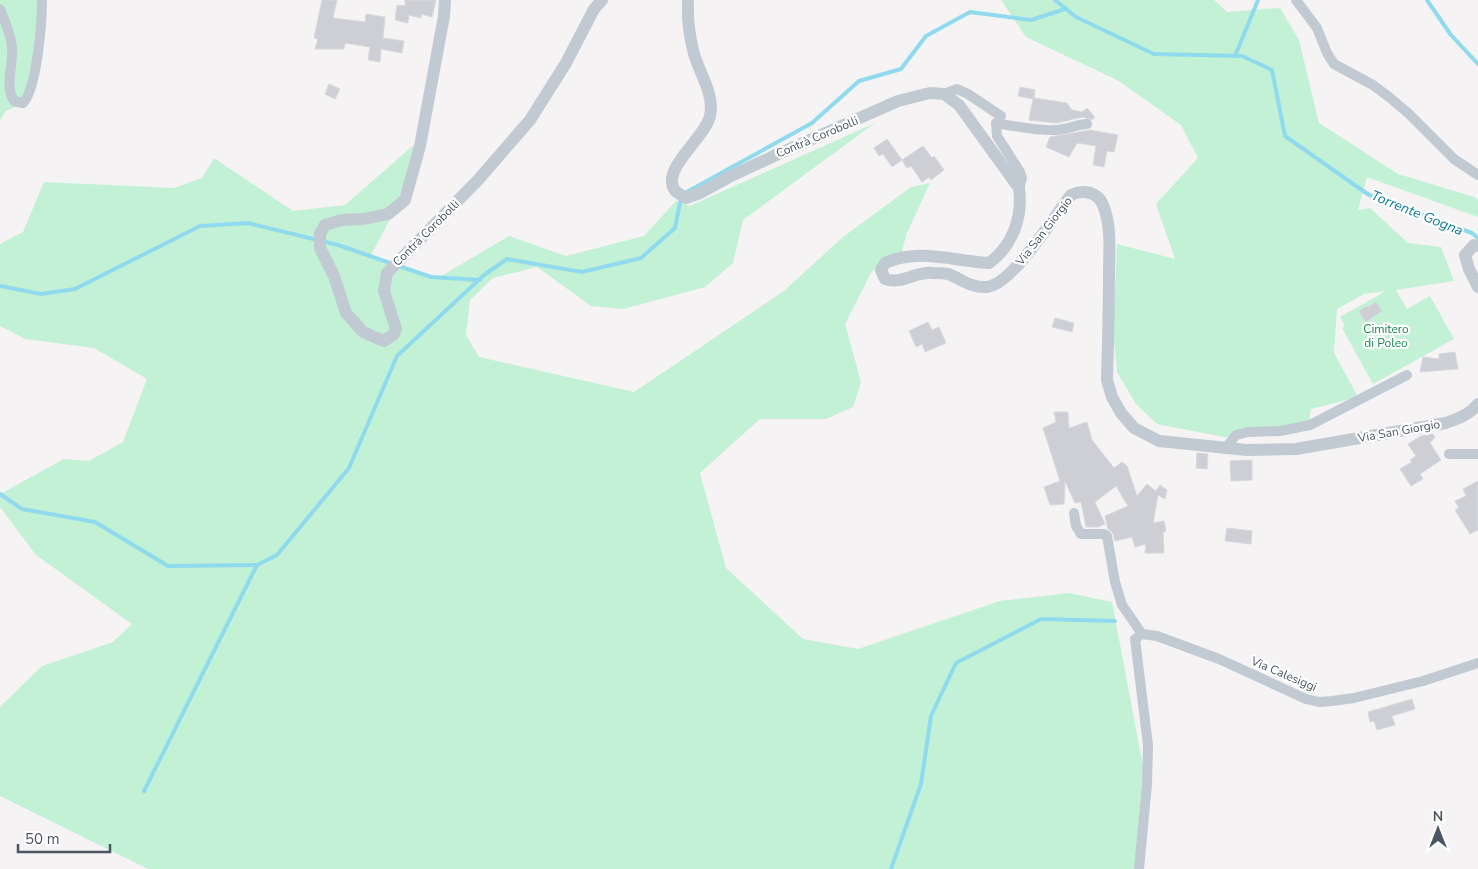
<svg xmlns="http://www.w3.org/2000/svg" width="1478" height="869" font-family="'Nunito Sans',sans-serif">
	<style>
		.green { fill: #c3f1d5 }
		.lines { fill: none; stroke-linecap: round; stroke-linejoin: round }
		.stream { stroke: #90daee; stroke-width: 4 }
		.building { fill: #cdcfd5; stroke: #d7d9de }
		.minor { stroke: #c1cad2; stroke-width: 10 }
		.tertiary { stroke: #c1cad2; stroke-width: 12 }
		.labels { text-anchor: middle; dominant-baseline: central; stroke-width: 4.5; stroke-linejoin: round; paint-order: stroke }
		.street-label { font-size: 12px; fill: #4a5661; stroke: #fff }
		.park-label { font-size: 12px; fill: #17864f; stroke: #fff }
		.water-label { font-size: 14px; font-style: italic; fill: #0c7c9b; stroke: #fff }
	</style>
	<rect width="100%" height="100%" fill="#f5f3f3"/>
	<g class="green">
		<path d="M0 0H37L38 11 27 102 6 111 0 120Z"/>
		<path d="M1001 0H1214L1227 12 1280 8 1299 40 1319 123 1398 174 1474 197 1478 200V217L1367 177 1358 210 1370 208 1408 243 1441 247 1454 281 1396 290 1407 309 1430 296 1454 339 1373 384 1342 328 1345 326 1340 317 1386 291 1364 294 1337 309 1334 353 1358 397 1311 409 1309 421 1234 439 1157 424 1136 404 1117 372 1113 331 1117 244 1175 259 1156 204 1198 158 1181 125 1119 81 1026 37Z"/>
		<path d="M875 123 743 220 733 263 705 287 623 309 591 306 537 267 493 278 470 300 466 335 479 357 634 392 784 291 843 237 911 187 930 183 906 235 902 252 872 271 845 324 861 382 853 407 826 419H760L700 473 726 568 803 639 858 649 1000 601 1069 593 1112 602 1143 766 1135 869H148L0 796V707L42 666 113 642 132 624 36 555 0 507V494L64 459 89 461 123 442 147 379 94 348 25 339 0 326V244L23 232 44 182 174 188 202 178 214 158 293 211 345 205 416 143 404 193 370 257 438 278 509 236 566 256 644 236 676 201 690 206Z"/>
	</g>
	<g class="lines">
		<g class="stream">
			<path d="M1055 0 1076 17 1154 54 1242 56 1272 70 1285 136 1369 195 1472 233 1478 238"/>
			<path d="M1427 0 1451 35 1478 64"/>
			<path d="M1235 56 1258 0"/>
			<path d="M685 193 812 123 859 81 901 69 926 36 970 12 1031 20 1065 9"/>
			<path d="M0 286 41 294 75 289 200 226 248 223 338 245 431 277 480 280"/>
			<path d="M0 494 22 509 95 522 168 566 257 565 277 555 349 468 397 356 484 275 507 259 582 272 641 258 675 228 681 198"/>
			<path d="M144 791 257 565"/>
			<path d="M891 869 921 784 931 716 956 663 1041 619 1115 621"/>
		</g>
	</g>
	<g class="building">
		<path d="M322 0H337L333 18 365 22 366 14 385 17 383 38 404 41 402 53 381 49 380 62 368 60 370 47 345 43 344 49H315L318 39 314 38Z"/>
		<path d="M405 0H436L432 17 421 14V18L409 15 408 23 395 20 397 5 405 6Z"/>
		<path d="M329 84 340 89 335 99 325 94Z"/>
		<path d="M1020 87 1035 90 1034 98 1067 103 1072 110 1082 112 1087 108 1095 117 1092 120 1083 117 1056 123 1029 120 1033 99 1018 96Z"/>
		<path d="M1090 130 1118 135 1114 152 1107 151 1104 167 1093 165 1096 146 1077 143 1069 157 1046 147 1050 137Z"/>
		<path d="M887 139 902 160 923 146 932 158 934 156 944 170 931 180 929 177 922 182 911 166 907 168 902 160 892 167 883 154 879 156 874 148Z"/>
		<path d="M1376 302 1382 311 1365 322 1359 311 1367 306 1368 307Z"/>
		<path d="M1055 318 1074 323 1072 332 1052 327Z"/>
		<path d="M928 322 932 330 939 327 946 343 925 352 922 344 916 347 909 331Z"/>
		<path d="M1455 352 1458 369 1420 372 1423 357 1439 359V354Z"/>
		<path d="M1054 412H1068L1069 428 1087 422 1092 440 1114 468 1122 462 1127 466 1137 496 1147 484 1156 491 1160 485 1167 490 1165 499 1158 495 1153 523 1164 521 1166 531 1163 532 1164 553H1145L1146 544 1135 547 1132 537 1115 541 1113 533 1108 529 1105 516 1128 506 1116 486 1095 502 1105 524 1098 527H1086L1081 502 1075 503 1065 481 1064 504 1050 505 1044 487 1060 481 1043 428 1056 422Z"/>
		<path d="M1433 434 1435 437 1430 443 1441 460 1420 474 1423 479 1411 486 1400 469 1412 462 1410 460 1416 456 1408 444 1421 436Z"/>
		<path d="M1197 453 1208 454 1207 469 1196 468Z"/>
		<path d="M1252 460V480L1231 481 1230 461Z"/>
		<path d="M1478 481V530L1470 534 1455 510 1459 508 1455 501 1466 496 1463 489Z"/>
		<path d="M1227 528 1252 531 1251 544 1225 541Z"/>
		<path d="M1412 699 1415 709 1392 716 1395 725 1377 730 1374 721 1370 722 1368 712Z"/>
	</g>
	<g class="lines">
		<g class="minor">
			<path d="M1296 0 1317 28 1327 53 1334 64 1373 85 1389 97 1408 113 1454 159 1478 175"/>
			<path d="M0 9C5 21 10 33 12 46 14 64 4 86 14 101L23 103C37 89 42 21 42 0"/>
			<path d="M944 94 957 89 968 94 1001 116"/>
			<path d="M1019 188 1022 178 1020 172 997 136 996 123C1012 126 1048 133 1063 129 1072 128 1078 124 1087 124"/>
			<path d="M1225 449 1236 435 1248 432 1280 431 1310 425 1407 375"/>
			<path d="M1449 454H1478"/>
			<path d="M1074 513 1076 526 1081 534H1104L1107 536 1115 582 1122 605 1142 634"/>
			<path d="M1139 869 1147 784 1148 745 1135 639 1142 634 1157 636 1219 659 1306 699 1319 702 1332 701 1354 698 1423 681 1478 663"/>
		</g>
		<g class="tertiary">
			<path d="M445 0 444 16 420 146 405 200 388 214 364 219 342 220 325 225 320 234V248L334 276 346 313 363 332 384 341 394 334 396 329 384 291 387 273 478 180 530 120 566 63 594 9 602 0"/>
			<path d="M688 0C687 17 689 33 693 50 698 72 715 93 710 116 705 138 662 168 674 189 676 193 682 195 686 198L700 193 731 176 776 155 898 101 930 93 944 94 959 105 1019 188C1023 216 1013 246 989 263 953 261 919 248 885 263L881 270 885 279C901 285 916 271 933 273 937 273 943 273 948 274 962 279 970 288 987 287 1012 285 1055 215 1071 195 1083 189 1098 192 1103 205 1112 227 1109 251 1109 273 1109 309 1108 345 1107 380L1112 397 1121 413 1134 428 1159 441 1247 450 1296 449 1446 423C1459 418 1469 415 1478 404"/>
			<path d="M1478 246 1474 245 1465 255 1469 269 1478 287"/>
		</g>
	</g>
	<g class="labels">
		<g class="street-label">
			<text transform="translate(817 137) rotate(-23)">Contrà Corobolli</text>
			<text transform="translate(1044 231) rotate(-52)">Via San Giorgio</text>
			<text transform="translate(426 233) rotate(-45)">Contrà Corobolli</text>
			<text transform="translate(1399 431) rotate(-10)">Via San Giorgio</text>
			<text transform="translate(1284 674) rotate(23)">Via Calesiggi</text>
		</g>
		<g class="park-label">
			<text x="1386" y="329">Cimitero<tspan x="1386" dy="14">di Poleo</tspan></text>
		</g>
		<g class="water-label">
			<text transform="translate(1417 213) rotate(22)">Torrente Gogna</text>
		</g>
	</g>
	<g transform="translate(1438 829)" stroke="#ffffff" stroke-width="4" paint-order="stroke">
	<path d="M0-4L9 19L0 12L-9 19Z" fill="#4a5661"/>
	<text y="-8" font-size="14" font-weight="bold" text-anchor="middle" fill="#4a5661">N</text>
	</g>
	<path d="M18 844v8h92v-8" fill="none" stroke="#4a5661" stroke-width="2.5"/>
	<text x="25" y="844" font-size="15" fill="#4a5661" stroke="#ffffff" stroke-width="4" paint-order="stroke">50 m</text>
</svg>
